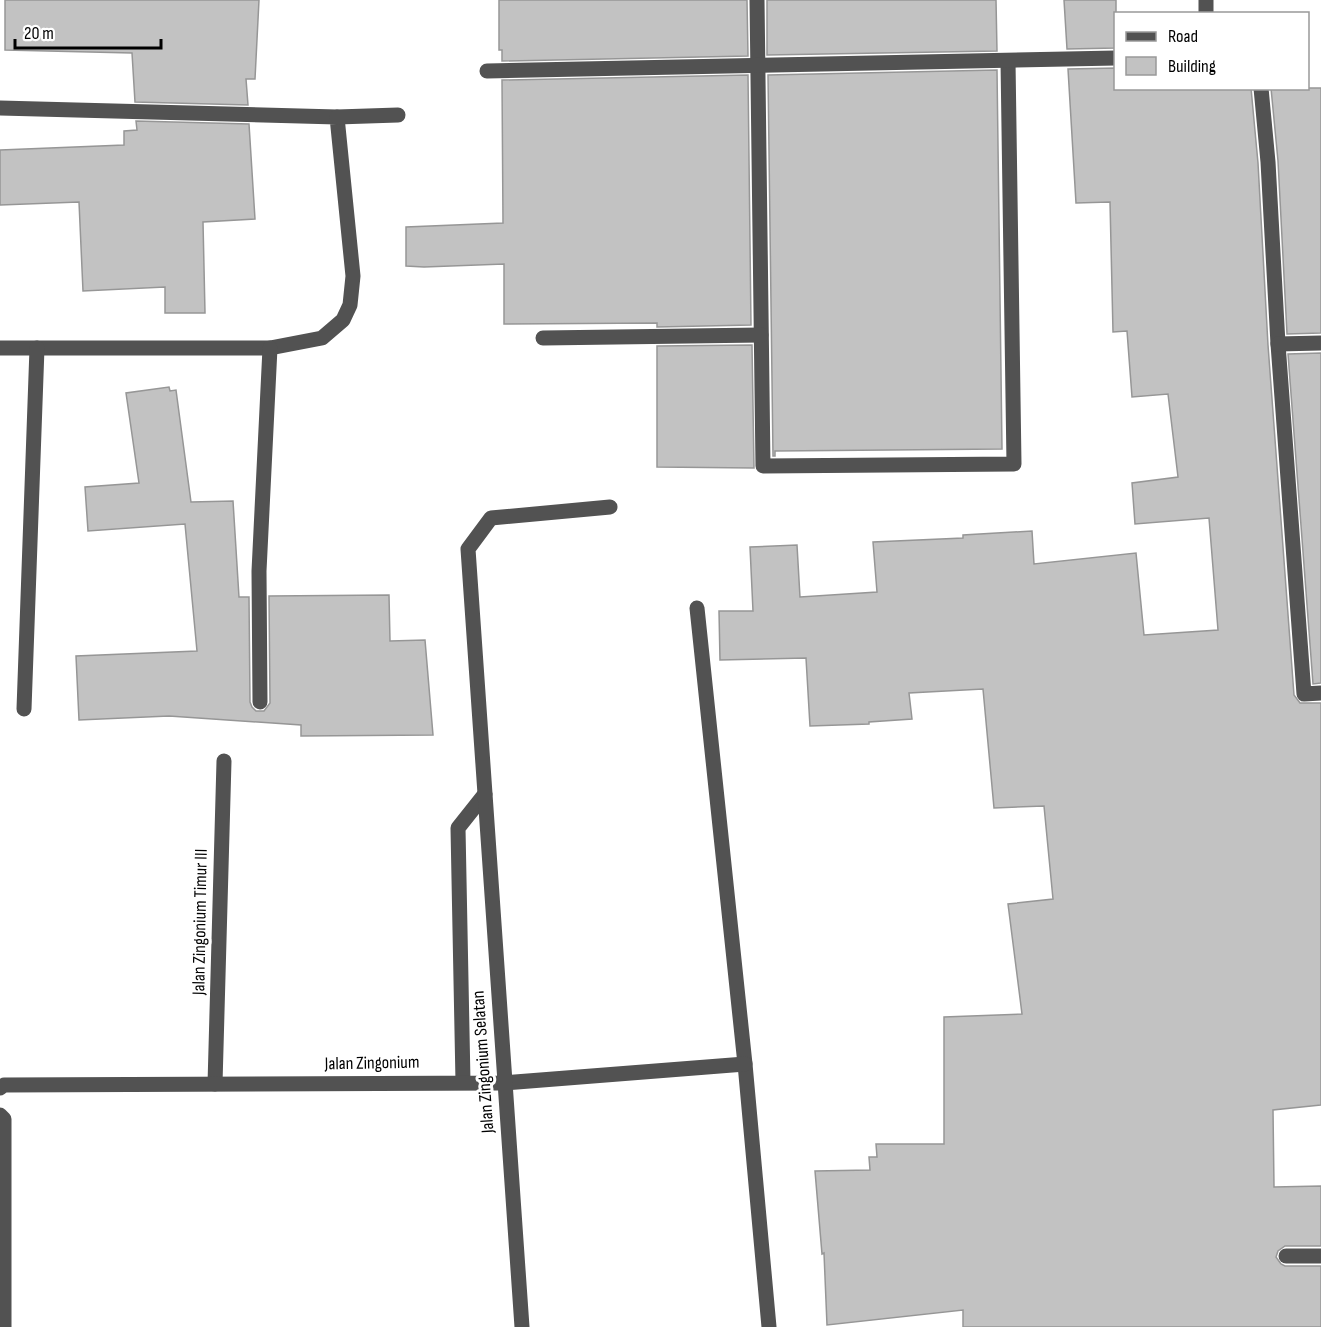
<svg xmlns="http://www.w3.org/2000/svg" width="1321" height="1327" font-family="'Sofia Sans Condensed',sans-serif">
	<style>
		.building { fill: #c2c2c2; stroke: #969696; stroke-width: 1.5 }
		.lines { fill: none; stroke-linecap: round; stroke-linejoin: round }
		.minor { stroke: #525252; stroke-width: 15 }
		.labels { text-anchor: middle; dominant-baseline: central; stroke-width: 6; stroke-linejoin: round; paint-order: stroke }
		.street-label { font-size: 18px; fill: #000; stroke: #fff }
	</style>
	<rect width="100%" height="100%" fill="#fff"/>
	<g class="building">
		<path d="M5 0H259L255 79H246L248 105 135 102 132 53 5 50Z"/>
		<path d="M499 0H747L748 56 502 61V50H499Z"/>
		<path d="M767 0H996L997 51 767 55Z"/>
		<path d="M1064 0H1116V48L1067 49Z"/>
		<path d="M1116 68V88H1251L1258 163 1268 345 1294 695 1300 703H1321V1105L1273 1110 1274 1187 1321 1186V1246H1285L1278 1251 1276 1257 1281 1264 1285 1266H1321V1327H963V1310L827 1325 824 1253 822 1254 815 1171 870 1170 869 1157H877L876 1144H944V1017L1022 1014 1008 904 1053 899 1044 806 994 808 983 689 909 693 912 719 869 722V724L810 726 806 658 720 660 719 611H753L750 547 797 545 800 597 877 592 873 542 963 538V535L1032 531 1034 564 1136 553 1144 635 1218 630 1209 518 1135 524 1132 483 1178 477 1168 394 1132 397 1127 331 1113 332 1110 202 1076 203 1068 69Z"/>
		<path d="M997 70 1002 449 775 451V456H773L768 75Z"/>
		<path d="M748 75 751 325 657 327V323L504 324V264L424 267 406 266V227L503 223 502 80Z"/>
		<path d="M1271 88H1321V333L1287 334 1278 161Z"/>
		<path d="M136 121 249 124 255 219 203 222 205 313H165V287L83 291 79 202 0 205V150L124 145V131L137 130Z"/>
		<path d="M752 345 754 468 657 467V346Z"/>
		<path d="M1321 353V683L1313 684 1288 354Z"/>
		<path d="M169 387 170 391 176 390 191 502 233 501 239 597H249L250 702 252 707 256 711H264L270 703 269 596 389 595 390 641 425 640 433 735 301 736V725L169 716 79 720 76 656 197 651 185 524 88 531 85 487 139 483 126 393Z"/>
	</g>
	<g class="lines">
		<g class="minor">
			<path d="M757 0 763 466 1014 464 1008 61"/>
			<path d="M1206 0V14"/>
			<path d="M487 71 1116 58"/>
			<path d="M1261 88 1268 162 1278 344 1304 694 1321 693"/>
			<path d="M0 108 337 117 353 276 350 305 343 320 322 338 270 348H0"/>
			<path d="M337 117 398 115"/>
			<path d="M543 338 761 335"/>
			<path d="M1278 344 1321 343"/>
			<path d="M697 608 745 1064 769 1327"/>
			<path d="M260 702 259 571 270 348"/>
			<path d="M24 709 37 348"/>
			<path d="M463 1082 458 828 485 794"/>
			<path d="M215 1084 224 761"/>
			<path d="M0 1088 4 1085 503 1083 745 1064"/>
			<path d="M0 1115 4 1119V1327"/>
			<path d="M1286 1256H1321"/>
			<path d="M522 1327 468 549 491 518 610 507"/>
		</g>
	</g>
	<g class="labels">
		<g class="street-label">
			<text transform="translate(200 922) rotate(-89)">Jalan Zingonium Timur III</text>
			<text transform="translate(483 1062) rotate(-94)">Jalan Zingonium Selatan</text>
			<text transform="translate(372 1063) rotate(-1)">Jalan Zingonium</text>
		</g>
	</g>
	<rect x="1114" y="12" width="195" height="78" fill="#ffffff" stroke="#999999" stroke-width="1.5"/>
	<rect x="1126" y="32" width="30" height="9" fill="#525252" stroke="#999999" stroke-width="1.5"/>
	<text x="1168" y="42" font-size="18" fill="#000000">Road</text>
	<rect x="1126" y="57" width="30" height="18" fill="#c2c2c2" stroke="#999999" stroke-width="1.5"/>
	<text x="1168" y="72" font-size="18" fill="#000000">Building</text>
	<path d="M15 39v9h146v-9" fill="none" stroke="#000000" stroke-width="3"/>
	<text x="24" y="39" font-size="18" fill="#000000" stroke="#ffffff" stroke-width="4.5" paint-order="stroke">20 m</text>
</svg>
